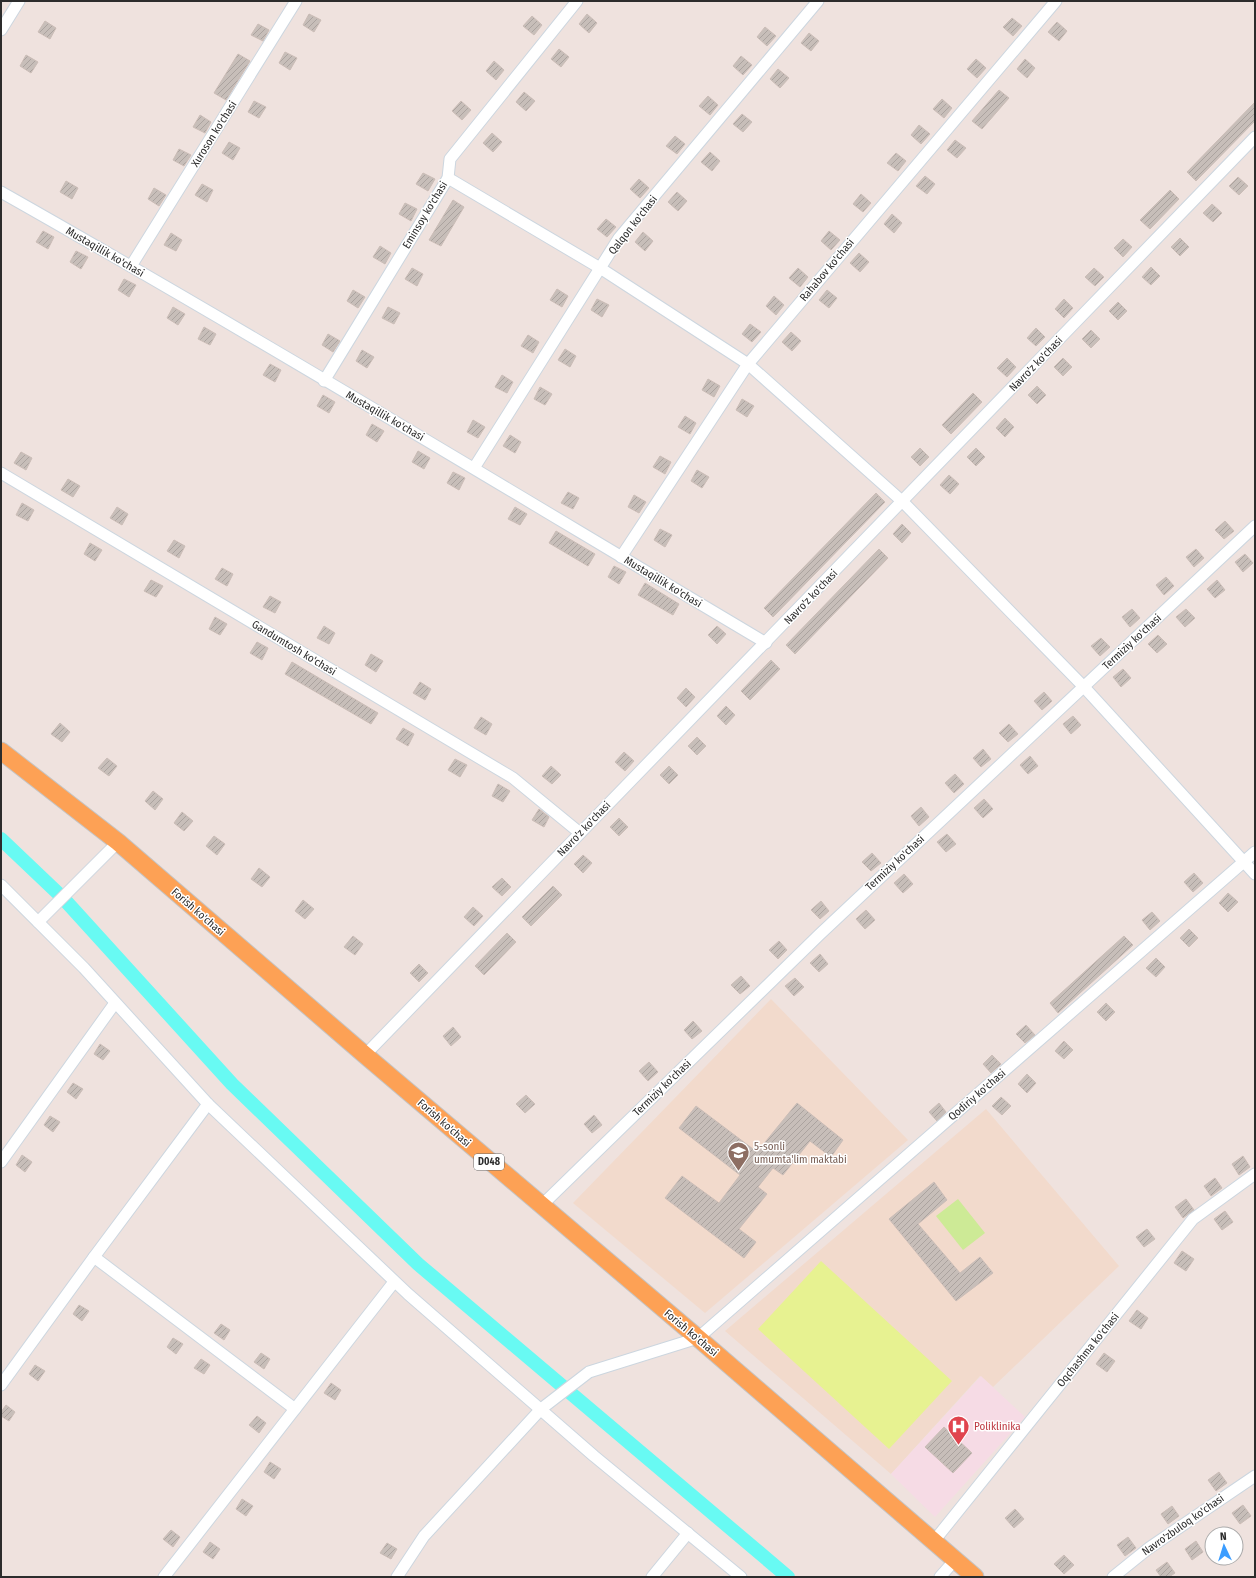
<svg xmlns="http://www.w3.org/2000/svg" width="1256" height="1578" font-family="'Fira Sans Condensed',sans-serif">
	<style>
		.education { fill: #f2dacc }
		.medical { fill: #f6dbe5 }
		.grass { fill: #cdea96 }
		.pitch { fill: #e7f291 }
		.lines { fill: none; stroke-linecap: round; stroke-linejoin: round }
		.canal { stroke: #68faf3; stroke-width: 14 }
		.building { fill: url(#building-hatch); stroke: #cbbdb7 }
		.street-casing { stroke: #ccd6df; stroke-width: 13 }
		.primary-casing { stroke: #c4c4c4; stroke-width: 19 }
		.street { stroke: #fff; stroke-width: 11 }
		.primary { stroke: #fda155; stroke-width: 17 }
		.labels { text-anchor: middle; dominant-baseline: central; stroke-width: 3; stroke-linejoin: round; paint-order: stroke }
		.shield { fill: #fff; stroke: #6b6b6b; stroke-width: 1 }
		.shield-label { font-size: 10px; font-weight: bold; fill: #2c2c2c }
		.street-label { font-size: 11px; fill: #2c2c2c; stroke: #fff }
		.education-label { font-size: 11px; fill: #785e54; stroke: #fff; text-anchor: start }
		.health-label { font-size: 11px; fill: #be3a42; stroke: #fff; text-anchor: start }
	</style>
	<defs>
		<pattern id="building-hatch" width="6" height="6" patternUnits="userSpaceOnUse"><rect width="6" height="6" fill="#c7beb9"/><path d="M-1 1l2-2M0 6l6-6M5 7l2-2" fill="none" stroke="#aba39f"/></pattern>
	</defs>
	<rect width="100%" height="100%" fill="#efe2de"/>
	<g class="education">
		<path d="M771 999 908 1140 705 1313 573 1203Z"/>
		<path d="M986 1109 1119 1266 993 1387 980 1376 891 1474 725 1331Z"/>
	</g>
	<path class="medical" d="M981 1376 1025 1417 935 1517 891 1474Z"/>
	<path class="grass" d="M958 1199 985 1233 963 1250 936 1216Z"/>
	<path class="pitch" d="M821 1261 952 1381 889 1449 758 1329Z"/>
	<g class="lines">
		<path class="canal" d="M1 839 63 898 232 1084 418 1264 788 1577"/>
	</g>
	<g class="building">
		<path d="M309 14 321 20 314 32 303 25Z"/>
		<path d="M587 14 597 23 589 33 579 24Z"/>
		<path d="M532 16 542 25 534 35 523 26Z"/>
		<path d="M1012 18 1022 26 1013 36 1003 27Z"/>
		<path d="M45 21 56 28 50 39 38 32Z"/>
		<path d="M1057 22 1067 31 1059 41 1048 32Z"/>
		<path d="M258 24 269 30 263 41 251 35Z"/>
		<path d="M765 27 776 36 767 46 757 37Z"/>
		<path d="M809 33 819 41 811 51 801 43Z"/>
		<path d="M559 49 569 57 561 67 551 59Z"/>
		<path d="M285 52 297 58 290 70 279 63Z"/>
		<path d="M238 54 250 61 226 100 214 93Z"/>
		<path d="M26 55 38 62 31 73 20 66Z"/>
		<path d="M741 56 752 65 743 75 733 66Z"/>
		<path d="M976 59 986 68 977 78 967 69Z"/>
		<path d="M1025 59 1035 68 1027 78 1017 69Z"/>
		<path d="M494 61 504 70 496 80 486 71Z"/>
		<path d="M778 69 789 78 780 88 770 79Z"/>
		<path d="M999 90 1009 98 982 129 972 121Z"/>
		<path d="M524 92 535 101 526 111 516 102Z"/>
		<path d="M708 96 718 105 710 115 699 106Z"/>
		<path d="M942 99 952 108 944 118 933 109Z"/>
		<path d="M254 101 266 107 259 118 248 112Z"/>
		<path d="M461 101 471 110 462 120 452 111Z"/>
		<path d="M1255 102V121L1196 181 1187 172Z"/>
		<path d="M742 114 752 122 743 132 733 124Z"/>
		<path d="M200 115 211 122 205 133 193 127Z"/>
		<path d="M919 125 930 134 921 144 911 135Z"/>
		<path d="M492 133 502 142 493 152 483 143Z"/>
		<path d="M675 136 685 144 677 154 666 146Z"/>
		<path d="M955 140 966 148 957 158 947 150Z"/>
		<path d="M229 142 240 148 233 160 222 153Z"/>
		<path d="M179 149 191 155 184 166 173 160Z"/>
		<path d="M710 152 720 161 712 171 701 162Z"/>
		<path d="M896 153 906 161 898 171 887 163Z"/>
		<path d="M423 173 435 179 428 191 416 184Z"/>
		<path d="M925 176 935 184 927 194 916 186Z"/>
		<path d="M1238 177 1248 186 1239 195 1229 186Z"/>
		<path d="M639 179 649 188 640 198 630 189Z"/>
		<path d="M66 181 78 188 72 199 60 192Z"/>
		<path d="M202 184 213 190 207 202 195 195Z"/>
		<path d="M154 188 166 195 159 206 148 199Z"/>
		<path d="M1170 190 1179 199 1150 229 1140 220Z"/>
		<path d="M677 192 687 201 678 211 668 202Z"/>
		<path d="M861 194 871 203 863 212 853 204Z"/>
		<path d="M453 200 464 207 441 246 429 240Z"/>
		<path d="M405 203 417 209 411 221 399 214Z"/>
		<path d="M1212 204 1222 213 1213 222 1203 213Z"/>
		<path d="M892 214 902 223 894 233 884 224Z"/>
		<path d="M606 219 616 227 607 237 597 229Z"/>
		<path d="M43 231 54 237 48 249 36 242Z"/>
		<path d="M829 231 840 240 831 250 821 241Z"/>
		<path d="M643 232 653 241 645 251 635 242Z"/>
		<path d="M171 233 182 240 176 251 164 245Z"/>
		<path d="M1180 238 1189 247 1180 256 1171 247Z"/>
		<path d="M1123 239 1132 247 1123 257 1114 248Z"/>
		<path d="M380 246 391 253 385 264 373 257Z"/>
		<path d="M76 251 88 257 81 269 70 262Z"/>
		<path d="M859 253 869 262 860 272 850 263Z"/>
		<path d="M1151 267 1160 276 1151 285 1142 277Z"/>
		<path d="M412 268 423 274 417 286 405 279Z"/>
		<path d="M798 268 808 277 800 287 789 278Z"/>
		<path d="M1094 268 1104 277 1095 286 1085 277Z"/>
		<path d="M124 279 136 285 129 297 118 290Z"/>
		<path d="M557 289 568 296 562 307 550 300Z"/>
		<path d="M353 290 365 297 358 308 347 301Z"/>
		<path d="M827 290 837 298 829 308 819 300Z"/>
		<path d="M774 296 784 305 776 315 766 306Z"/>
		<path d="M597 299 609 305 602 317 591 310Z"/>
		<path d="M1064 299 1073 308 1064 318 1055 309Z"/>
		<path d="M1118 302 1127 311 1118 320 1109 311Z"/>
		<path d="M173 307 185 314 178 325 167 318Z"/>
		<path d="M388 307 400 313 394 324 382 318Z"/>
		<path d="M750 324 761 332 752 342 742 334Z"/>
		<path d="M204 327 216 334 210 345 198 339Z"/>
		<path d="M1036 328 1045 337 1036 346 1027 338Z"/>
		<path d="M1091 330 1100 339 1091 348 1082 339Z"/>
		<path d="M791 332 801 341 792 351 782 342Z"/>
		<path d="M328 334 340 341 333 352 322 345Z"/>
		<path d="M528 335 539 342 533 353 521 346Z"/>
		<path d="M565 349 576 356 570 367 558 360Z"/>
		<path d="M362 350 374 357 367 368 356 361Z"/>
		<path d="M1007 358 1016 367 1007 377 997 368Z"/>
		<path d="M1063 358 1072 367 1063 376 1054 367Z"/>
		<path d="M270 364 281 370 275 382 263 375Z"/>
		<path d="M502 375 513 382 507 393 495 387Z"/>
		<path d="M708 379 720 386 714 397 702 390Z"/>
		<path d="M1037 386 1046 395 1037 404 1028 395Z"/>
		<path d="M540 387 552 394 545 405 534 399Z"/>
		<path d="M973 393 982 402 951 434 942 425Z"/>
		<path d="M323 395 335 402 329 413 317 406Z"/>
		<path d="M742 399 754 406 747 417 736 410Z"/>
		<path d="M685 416 696 423 690 434 678 427Z"/>
		<path d="M1005 418 1014 427 1005 437 996 428Z"/>
		<path d="M473 420 485 427 478 438 467 432Z"/>
		<path d="M372 424 384 431 377 442 366 435Z"/>
		<path d="M510 435 521 442 515 453 503 446Z"/>
		<path d="M920 448 929 457 920 466 911 457Z"/>
		<path d="M976 448 985 457 976 466 967 457Z"/>
		<path d="M418 451 430 458 424 469 412 462Z"/>
		<path d="M21 452 32 458 26 470 14 463Z"/>
		<path d="M660 456 671 462 665 474 653 467Z"/>
		<path d="M697 470 709 477 702 488 691 481Z"/>
		<path d="M453 472 465 478 459 490 447 483Z"/>
		<path d="M949 475 959 484 950 494 940 485Z"/>
		<path d="M68 479 80 486 73 497 61 490Z"/>
		<path d="M568 492 579 498 573 509 561 503Z"/>
		<path d="M876 493 885 502 773 617 764 608Z"/>
		<path d="M634 495 646 502 639 513 628 507Z"/>
		<path d="M22 503 34 510 28 521 16 515Z"/>
		<path d="M117 507 128 514 122 525 110 518Z"/>
		<path d="M515 507 527 514 520 525 508 519Z"/>
		<path d="M1225 521 1234 531 1224 539 1215 530Z"/>
		<path d="M902 524 911 533 902 543 893 534Z"/>
		<path d="M660 529 672 535 665 547 654 540Z"/>
		<path d="M556 531 595 554 588 566 549 543Z"/>
		<path d="M174 540 185 546 179 558 167 551Z"/>
		<path d="M90 543 102 550 95 561 84 554Z"/>
		<path d="M879 549 888 558 795 654 786 645Z"/>
		<path d="M1196 549 1204 558 1194 567 1186 557Z"/>
		<path d="M1245 554 1253 563 1243 572 1235 562Z"/>
		<path d="M614 566 626 572 619 584 608 577Z"/>
		<path d="M222 568 233 574 227 586 215 579Z"/>
		<path d="M1166 577 1174 586 1164 595 1156 585Z"/>
		<path d="M151 580 163 586 156 597 144 591Z"/>
		<path d="M1217 580 1225 590 1215 598 1207 589Z"/>
		<path d="M645 583 679 604 673 615 638 595Z"/>
		<path d="M270 596 281 602 275 613 263 607Z"/>
		<path d="M1132 609 1140 618 1130 627 1122 617Z"/>
		<path d="M1186 609 1195 618 1185 627 1176 617Z"/>
		<path d="M215 617 227 624 220 635 209 629Z"/>
		<path d="M324 626 335 633 329 644 317 638Z"/>
		<path d="M717 626 726 634 717 644 708 635Z"/>
		<path d="M1158 635 1167 644 1157 653 1148 644Z"/>
		<path d="M1101 638 1110 647 1100 656 1091 646Z"/>
		<path d="M257 642 268 648 262 660 250 653Z"/>
		<path d="M371 654 383 661 376 672 365 665Z"/>
		<path d="M771 660 780 669 750 700 741 691Z"/>
		<path d="M292 662 378 713 371 724 285 674Z"/>
		<path d="M1123 669 1131 678 1121 687 1113 677Z"/>
		<path d="M420 682 431 689 425 700 413 693Z"/>
		<path d="M686 688 695 697 686 707 677 698Z"/>
		<path d="M1044 692 1052 701 1042 710 1034 701Z"/>
		<path d="M726 706 735 715 726 725 717 716Z"/>
		<path d="M1073 716 1081 725 1071 734 1063 724Z"/>
		<path d="M481 717 492 724 486 735 474 728Z"/>
		<path d="M60 723 70 732 62 742 51 734Z"/>
		<path d="M1009 724 1018 734 1008 742 999 733Z"/>
		<path d="M403 728 414 734 408 746 396 739Z"/>
		<path d="M697 737 706 746 697 755 688 746Z"/>
		<path d="M983 749 991 759 981 767 973 758Z"/>
		<path d="M624 752 634 761 625 771 615 762Z"/>
		<path d="M1030 756 1038 766 1028 774 1020 765Z"/>
		<path d="M107 758 117 766 109 776 98 768Z"/>
		<path d="M455 759 467 765 460 777 448 770Z"/>
		<path d="M551 766 561 775 552 784 542 776Z"/>
		<path d="M669 766 678 775 669 784 660 775Z"/>
		<path d="M955 774 964 784 954 793 945 783Z"/>
		<path d="M498 784 510 791 503 802 492 796Z"/>
		<path d="M153 791 163 799 155 810 145 801Z"/>
		<path d="M984 799 993 809 983 818 974 808Z"/>
		<path d="M921 807 929 817 919 826 911 816Z"/>
		<path d="M539 809 549 817 544 827 532 820Z"/>
		<path d="M182 812 193 821 184 831 174 823Z"/>
		<path d="M619 818 628 827 619 836 610 827Z"/>
		<path d="M947 834 956 844 946 852 937 842Z"/>
		<path d="M214 836 225 844 217 855 206 846Z"/>
		<path d="M872 853 881 863 871 871 862 862Z"/>
		<path d="M583 855 592 863 583 873 574 864Z"/>
		<path d="M259 868 270 877 262 887 251 879Z"/>
		<path d="M1194 873 1203 883 1193 892 1184 882Z"/>
		<path d="M904 874 913 884 903 893 894 883Z"/>
		<path d="M502 878 511 887 502 896 492 887Z"/>
		<path d="M553 886 562 895 531 926 522 917Z"/>
		<path d="M1228 893 1238 902 1228 912 1219 903Z"/>
		<path d="M303 900 314 909 305 919 295 911Z"/>
		<path d="M821 901 829 911 820 919 811 910Z"/>
		<path d="M473 907 483 916 474 926 464 917Z"/>
		<path d="M866 910 875 920 865 929 856 919Z"/>
		<path d="M1152 912 1160 921 1150 930 1142 920Z"/>
		<path d="M1189 929 1198 938 1189 947 1180 938Z"/>
		<path d="M507 933 516 942 484 975 475 966Z"/>
		<path d="M353 936 363 944 355 955 344 947Z"/>
		<path d="M1124 936 1133 945 1058 1013 1050 1003Z"/>
		<path d="M779 941 787 950 778 959 769 950Z"/>
		<path d="M820 954 828 964 819 972 810 963Z"/>
		<path d="M1156 958 1165 967 1156 977 1146 968Z"/>
		<path d="M419 964 428 973 419 982 410 973Z"/>
		<path d="M741 976 750 986 740 994 731 985Z"/>
		<path d="M795 978 804 987 794 996 785 986Z"/>
		<path d="M1106 1003 1115 1012 1106 1021 1097 1012Z"/>
		<path d="M693 1021 702 1031 692 1039 684 1030Z"/>
		<path d="M1026 1025 1035 1035 1025 1043 1016 1034Z"/>
		<path d="M453 1027 461 1037 451 1046 443 1036Z"/>
		<path d="M1064 1041 1073 1050 1064 1059 1055 1051Z"/>
		<path d="M100 1044 110 1051 103 1060 94 1054Z"/>
		<path d="M992 1055 1001 1064 991 1073 983 1064Z"/>
		<path d="M649 1062 658 1072 648 1081 639 1071Z"/>
		<path d="M1027 1074 1036 1083 1027 1093 1018 1084Z"/>
		<path d="M73 1083 83 1089 76 1099 67 1092Z"/>
		<path d="M526 1095 535 1104 525 1113 516 1104Z"/>
		<path d="M1001 1097 1011 1106 1002 1115 992 1106Z"/>
		<path d="M797 1103 843 1140 831 1157 810 1141 783 1175 773 1168 758 1187 767 1194 739 1229 756 1242 744 1258 665 1198 682 1176 719 1203 740 1175 679 1128 696 1106 757 1152Z"/>
		<path d="M939 1103 946 1112 937 1121 929 1112Z"/>
		<path d="M594 1115 602 1125 592 1133 584 1124Z"/>
		<path d="M50 1116 60 1122 53 1132 44 1125Z"/>
		<path d="M22 1155 32 1162 25 1172 16 1165Z"/>
		<path d="M1243 1156 1250 1167 1239 1175 1232 1164Z"/>
		<path d="M1215 1178 1222 1188 1211 1196 1204 1186Z"/>
		<path d="M934 1182 947 1200 918 1224 960 1273 980 1257 993 1273 956 1301 889 1219Z"/>
		<path d="M1186 1199 1194 1210 1183 1218 1175 1207Z"/>
		<path d="M1225 1211 1233 1222 1222 1230 1214 1219Z"/>
		<path d="M1147 1229 1155 1239 1144 1247 1136 1237Z"/>
		<path d="M1182 1251 1194 1259 1186 1271 1174 1263Z"/>
		<path d="M79 1305 89 1311 82 1321 73 1314Z"/>
		<path d="M1137 1310 1148 1318 1141 1329 1129 1321Z"/>
		<path d="M221 1324 230 1330 224 1340 214 1333Z"/>
		<path d="M173 1338 183 1344 176 1354 167 1347Z"/>
		<path d="M261 1353 270 1359 264 1369 254 1362Z"/>
		<path d="M1104 1353 1115 1361 1107 1372 1096 1364Z"/>
		<path d="M201 1359 210 1365 204 1374 194 1368Z"/>
		<path d="M35 1365 45 1371 38 1381 29 1374Z"/>
		<path d="M331 1383 341 1390 335 1400 324 1393Z"/>
		<path d="M6 1405 15 1412 9 1421 1 1416V1412Z"/>
		<path d="M257 1416 266 1423 259 1433 249 1425Z"/>
		<path d="M944 1427 972 1453 953 1473 925 1447Z"/>
		<path d="M270 1462 281 1469 274 1479 264 1472Z"/>
		<path d="M1219 1472 1227 1483 1216 1491 1208 1480Z"/>
		<path d="M242 1499 253 1506 246 1516 236 1509Z"/>
		<path d="M1243 1505 1251 1516 1240 1524 1232 1513Z"/>
		<path d="M1172 1506 1179 1516 1168 1524 1161 1514Z"/>
		<path d="M1015 1509 1024 1519 1014 1528 1005 1518Z"/>
		<path d="M171 1530 180 1537 173 1547 163 1539Z"/>
		<path d="M1128 1537 1136 1548 1125 1556 1117 1545Z"/>
		<path d="M1196 1541 1203 1552 1192 1560 1185 1549Z"/>
		<path d="M210 1542 220 1549 213 1559 203 1552Z"/>
		<path d="M387 1543 397 1549 391 1559 380 1553Z"/>
		<path d="M1064 1555 1074 1565 1064 1574 1054 1564Z"/>
		<path d="M1167 1562 1175 1573 1169 1577H1161L1156 1570Z"/>
	</g>
	<g class="lines">
		<defs>
			<g id="street">
				<path d="M1 30 19 1"/>
				<path d="M448 178 600 268 748 364 903 502 1084 687 1255 874"/>
				<path d="M1 192C259 338 512 492 766 643"/>
				<path d="M131 266 296 1"/>
				<path d="M324 381 448 178 450 159 577 1"/>
				<path d="M474 468 619 238 818 1"/>
				<path d="M1 473 513 778 580 833"/>
				<path d="M621 557 748 364 1056 1"/>
				<path d="M1 885 84 968 208 1104 408 1294 594 1456 741 1577"/>
				<path d="M38 922 118 842"/>
				<path d="M365 1055 1255 137"/>
				<path d="M1 1162 115 1003"/>
				<path d="M541 1206 819 935 1255 526"/>
				<path d="M94 1257 295 1409"/>
				<path d="M1 1385 94 1257 208 1104"/>
				<path d="M934 1541 1193 1219 1255 1174"/>
				<path d="M164 1577 394 1282"/>
				<path d="M397 1577 424 1536 541 1409 589 1372 698 1338 1255 852"/>
				<path d="M652 1577 688 1533"/>
				<path d="M940 1577 955 1560"/>
				<path d="M1113 1577 1149 1548 1255 1476"/>
			</g>
			<path id="primary" d="M1 751 118 842 365 1055 698 1338 975 1577"/>
		</defs>
		<use href="#street" class="street-casing"/>
		<use href="#primary" class="primary-casing"/>
		<use href="#street" class="street"/>
		<use href="#primary" class="primary"/>
	</g>
	<defs>
		<symbol id="school-pin" viewBox="-11 -11 22 30"><path d="M0 17L-7.5 6A9.5 9.5 0 1 1 7.5 6Z" fill="#8d6e63" stroke="#fff"/><path d="M0-5L7-2L0 1L-7-2ZM-4 1L0 2.5L4 1V4Q0 6-4 4Z" fill="#fff"/></symbol>
		<symbol id="hospital-pin" viewBox="-11 -11 22 30"><path d="M0 17L-7.5 6A9.5 9.5 0 1 1 7.5 6Z" fill="#e0444e" stroke="#fff"/><path d="M-5-5h3v3.5h4V-5h3V5h-3V1.5h-4V5h-3Z" fill="#fff"/></symbol>
	</defs>
	<g fill-rule="evenodd">
		<use href="#school-pin" x="726" y="1140" width="25" height="34"/>
		<use href="#hospital-pin" x="946" y="1414" width="25" height="34"/>
	</g>
	<g class="labels">
		<rect class="shield" x="474" y="1154" width="30" height="16" rx="3"/>
		<g class="shield-label">
			<text x="489" y="1162">D048</text>
		</g>
		<g class="street-label">
			<text transform="translate(214 134) rotate(-58)">Xuroson ko'chasi</text>
			<text transform="translate(425 215) rotate(-59)">Eminsoy ko'chasi</text>
			<text transform="translate(633 225) rotate(-52)">Qalqon ko'chasi</text>
			<text transform="translate(105 252) rotate(30)">Mustaqillik ko'chasi</text>
			<text transform="translate(827 270) rotate(-50)">Rahabov ko'chasi</text>
			<text transform="translate(1036 364) rotate(-46)">Navro'z ko'chasi</text>
			<text transform="translate(385 416) rotate(30)">Mustaqillik ko'chasi</text>
			<text transform="translate(663 582) rotate(31)">Mustaqillik ko'chasi</text>
			<text transform="translate(811 597) rotate(-46)">Navro'z ko'chasi</text>
			<text transform="translate(1132 642) rotate(-43)">Termiziy ko'chasi</text>
			<text transform="translate(294 648) rotate(31)">Gandumtosh ko'chasi</text>
			<text transform="translate(584 829) rotate(-46)">Navro'z ko'chasi</text>
			<text transform="translate(895 863) rotate(-43)">Termiziy ko'chasi</text>
			<text transform="translate(198 912) rotate(41)">Forish ko'chasi</text>
			<text transform="translate(662 1088) rotate(-44)">Termiziy ko'chasi</text>
			<text transform="translate(977 1095) rotate(-41)">Qodiriy ko'chasi</text>
			<text transform="translate(444 1123) rotate(41)">Forish ko'chasi</text>
			<text transform="translate(691 1333) rotate(40)">Forish ko'chasi</text>
			<text transform="translate(1088 1350) rotate(-51)">Oqchashma ko'chasi</text>
			<text transform="translate(1183 1525) rotate(-35)">Navro'zbuloq ko'chasi</text>
		</g>
		<g class="education-label">
			<text x="754" y="1146">5-sonli<tspan x="754" dy="13">umumta'lim maktabi</tspan></text>
		</g>
		<g class="health-label">
			<text x="974" y="1426">Poliklinika</text>
		</g>
	</g>
	<rect width="1256" height="1578" fill="none" stroke="#2c2c2c" stroke-width="4"/>
	<g transform="translate(1224 1546) rotate(356)"><circle r="19" fill="#ffffff" stroke="#ababab"/>
	<path d="M0-3L7 15L0 10L-7 15Z" fill="#3b9dff"/>
	<text y="-6" font-size="11" font-weight="bold" text-anchor="middle" fill="#2c2c2c">N</text>
	</g>
</svg>
